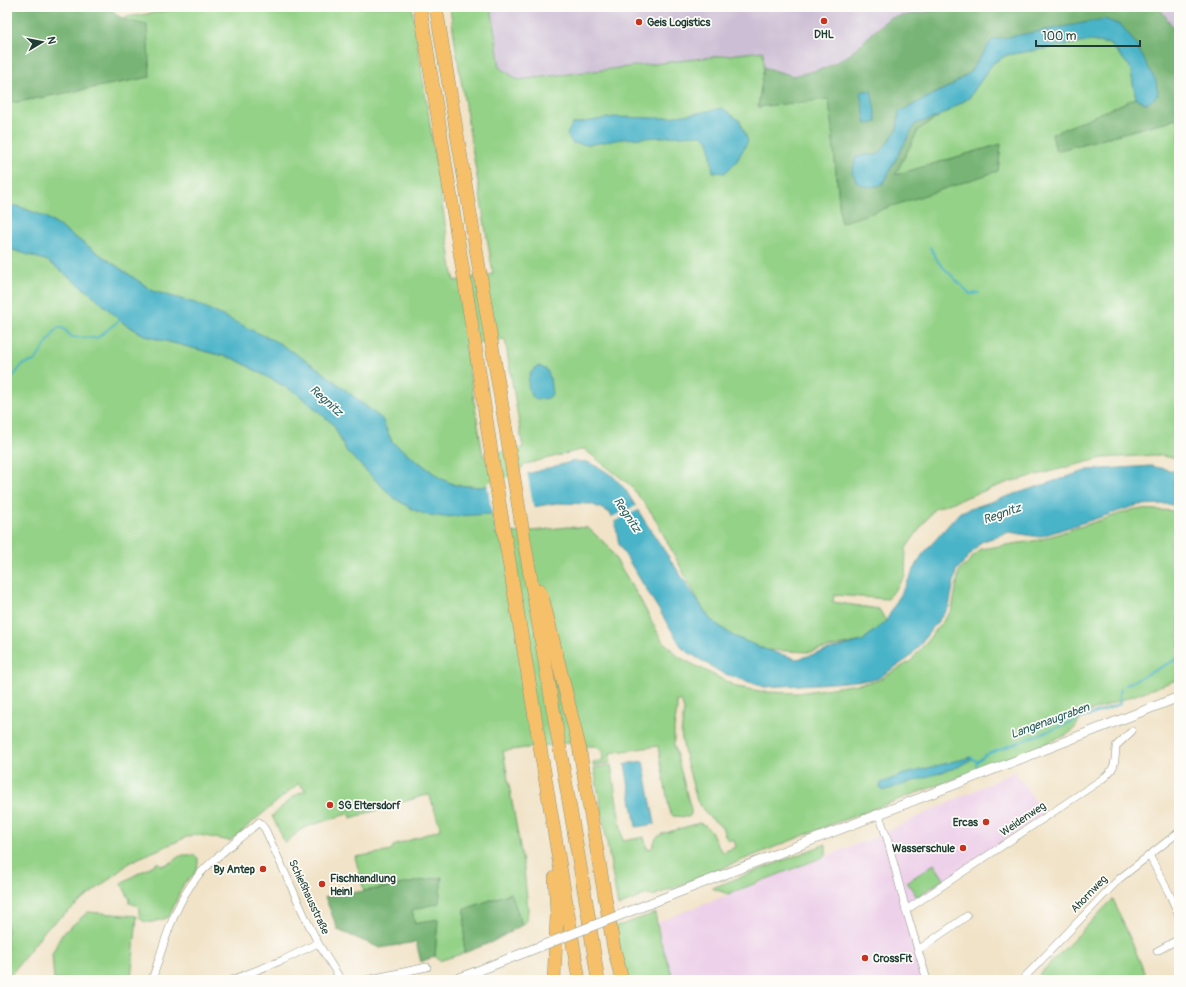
<svg xmlns="http://www.w3.org/2000/svg" width="1186" height="987" font-family="Pangolin,sans-serif">
	<style>
		.built { fill: #edd0e9 }
		.industrial { fill: #ccbed4 }
		.green { fill: #94d287; stroke: #5a885e; fill-rule: evenodd }
		.forest { fill: #77b474; stroke: #4b7854 }
		.water { fill: #4ab3c8; stroke: #34787e }
		.pier { fill: #f1e3c8 }
		.lines { fill: none; stroke-linecap: round; stroke-linejoin: round }
		.stream { stroke: #4ab3c8; stroke-width: 2 }
		.minor-casing { stroke: #88907e; stroke-width: 8 }
		.tertiary-casing { stroke: #88907e; stroke-width: 10 }
		.motorway-casing { stroke: #88907e; stroke-width: 14 }
		.minor { stroke: #fff; stroke-width: 7 }
		.tertiary { stroke: #fff; stroke-width: 9 }
		.motorway { stroke: #f6c06b; stroke-width: 13 }
		.tertiary-bridge-casing { stroke: #88907e; stroke-width: 10; stroke-linecap: butt }
		.tertiary-bridge { stroke: #fff; stroke-width: 9 }
		.poi-dot { fill: #c8321e; stroke: #fdfcf7; stroke-width: 1.5 }
		.labels { text-anchor: middle; dominant-baseline: central; stroke-width: 3.5; stroke-linejoin: round; paint-order: stroke }
		.poi-label { font-size: 11px; font-weight: bold; fill: #1f3d34; stroke: #fdfcf7; text-anchor: start }
		.street-label { font-size: 11px; fill: #1f3d34; stroke: #fdfcf7 }
		.water-label { font-size: 12px; font-style: italic; fill: #2c6060; stroke: #fdfcf7 }
	</style>
	<rect width="100%" height="100%" fill="#fdfcf7"/>
	<filter id="ink" filterUnits="userSpaceOnUse"><feTurbulence type="fractalNoise" baseFrequency=".025" numOctaves="2"/><feDisplacementMap in="SourceGraphic" scale="8" xChannelSelector="R" yChannelSelector="G"/><feConvolveMatrix kernelMatrix="1 2 1 2 8 2 1 2 1" color-interpolation-filters="sRGB"/></filter>
	<filter id="wash" filterUnits="userSpaceOnUse"><feTurbulence type="fractalNoise" baseFrequency=".012" numOctaves="4" result="noise"/><feDisplacementMap in="SourceGraphic" scale="16" xChannelSelector="R" yChannelSelector="G"/><feGaussianBlur stdDeviation="0.9" result="paint"/><feColorMatrix in="noise" values="0 0 0 0 0 0 0 0 0 0 0 0 0 0 0 0 0 1.4 0 .05"/><feComposite in="paint" operator="in"/></filter>
	<g filter="url(#wash)">
		<rect width="100%" height="100%" fill="#f1e3c8"/>
		<path class="built" d="M1016 771 1018 778 1021 780 1044 814 907 906 928 980H674L660 939 658 922 873 838Z"/>
		<g class="industrial">
			<path d="M491 7H953L951 8 889 18 849 55 826 68 793 76 764 67 762 51 518 80 500 68Z"/>
			<path d="M1159 7H1179V36Z"/>
		</g>
		<g class="green">
			<path d="M193 7H412L454 281 493 274 456 50 450 7H491L500 68 518 80 763 51 764 67 758 106 829 98 841 222 998 170 1001 144 895 175 919 129 969 98 993 63 1007 55 1091 41 1110 44 1130 67 1136 98 1052 135 1056 151 1179 118V459L1156 455 1103 458 1009 482 934 509 906 548 905 576 888 599 834 595 833 602 879 609 886 621 862 641 809 652 767 650 733 636 710 619 698 600 653 515 630 485 584 449 526 464 509 479 481 487 455 485 440 478 392 442 381 419 198 304 153 291 44 216 17 206 7 205V101L17 102 150 77 120 18ZM505 339 523 448 483 456 465 345Z"/>
			<path d="M7 248 48 261 95 297 123 323 146 336 235 359 298 394 333 424 347 452 394 498 416 511 492 513 496 535 567 527 588 528 608 546 640 599 661 639 679 657 737 687 765 692 798 693 877 681 911 661 952 610 959 572 980 549 1039 540 1135 509 1179 511V679L1078 716 1080 720 1074 729 1067 735 992 765 822 828 653 896 647 894 618 906 594 768 611 765 623 841 644 837 647 849 652 848 656 838 662 834 699 823 705 825 711 831 718 846 723 852 736 847 734 840H727L722 827 707 815 697 801 686 760 681 734 684 710 681 700 677 702V708L674 729V744L691 810V814L689 817 673 816 670 813 658 746 610 753V763L593 766V762L603 760 602 751 595 746H585L584 739 559 744 503 751 524 869 528 909 527 921 522 925 511 893 465 909 464 953 439 961 435 956 438 919 415 924 412 910 442 877 364 891 355 857 391 851 393 846 441 829 429 794 351 818 350 813 303 828 285 843 272 816 294 796 306 790 298 784 230 841 194 834 132 861 46 929 7 980Z"/>
			<path d="M826 844V856L728 894 712 888Z"/>
			<path d="M183 855H194L198 858V864L194 875 184 883 169 917C157 921 137 930 139 908L136 905 129 903 130 900 121 883 159 862 162 866 172 862 178 857Z"/>
			<path d="M934 864 944 879 917 897 907 882Z"/>
			<path d="M1113 899 1148 980H1034Z"/>
			<path d="M88 912 137 916 131 980H54L52 954 62 934Z"/>
			<path d="M655 913 660 939 674 980H627L614 926 621 925Z"/>
		</g>
		<g class="forest">
			<path d="M7 7H112C116 21 135 22 147 25L150 77 17 102 7 101Z"/>
			<path d="M953 7H1159L1179 36V118L1056 151 1052 134 1136 98 1148 104 1122 26 992 41 970 72 952 85 899 112 897 130 878 155H867L882 185 915 124 938 117 919 129 895 175 1001 144 998 171 841 223 829 99 758 107 764 67 793 76 826 68 849 55 889 18 951 8Z"/>
			<path d="M442 877 439 903 412 910 415 924 438 919 435 956 421 962 416 942 380 948 338 930 325 897 377 889Z"/>
			<path d="M511 893 522 925 492 942 464 953 465 909Z"/>
		</g>
		<g class="water">
			<path d="M1105 19 1122 26 1135 43 1156 81 1158 95 1147 104 1136 98 1130 67 1110 44 1091 41 1007 55 993 63 969 98 938 117 915 124 882 185 869 187 857 183 852 172 856 157 867 155H878L897 130 899 112 952 85 970 72 992 40Z"/>
			<path d="M871 90 877 122 866 124 860 92Z"/>
			<path d="M722 108 740 121 748 141 737 161 725 173 713 172 709 141 702 135 622 139 588 145 572 143 567 134 572 124 614 117 662 118 697 113Z"/>
			<path d="M7 205 17 206 44 216 153 291 198 304 279 343 319 369 382 419 392 442 440 478 455 485 481 487 574 461 587 462 602 469 614 477 625 489 644 520 710 619 733 636 767 650 797 659 862 641 886 621 922 555 960 512 1088 470 1151 466 1179 472V507L1168 504 1138 505 1039 537 1009 532 981 542 956 571 949 607 909 658 877 679 834 683 764 687 722 673 683 649 619 545 615 522 609 512 591 504 557 503 489 514 444 517 428 515 416 511 394 498 347 452 333 424 298 394 235 359 146 336 123 323 95 297 48 261 7 248Z"/>
			<path d="M539 366 547 370 550 378 552 394 549 398 536 400C525 391 525 372 539 366Z"/>
			<path d="M971 757 972 759 958 767 883 791 880 787 881 783 904 774Z"/>
			<path d="M643 761 655 824 636 827 625 764Z"/>
		</g>
		<g class="pier">
			<path d="M527 472 534 510 492 515 487 483Z"/>
			<path d="M638 505 640 509 613 522 610 518Z"/>
		</g>
		<g class="lines">
			<g class="stream">
				<path d="M930 247 939 263 970 294 979 293"/>
				<path d="M7 384 23 364 35 361 57 328H63L72 337 97 338 121 319"/>
				<path d="M1126 685 1179 658"/>
				<path d="M971 757 977 762"/>
				<path d="M976 766 977 762 985 755 1120 704 1119 695 1121 689"/>
			</g>
		</g>
	</g>
	<g filter="url(#ink)">
		<g class="lines">
			<defs>
				<g id="minor">
					<path d="M879 815 887 838 906 910 927 980"/>
					<path d="M1149 855 1169 893 1179 915"/>
					<path d="M906 910 1101 780C1116 769 1115 763 1116 746L1132 731"/>
					<path d="M918 950 967 916"/>
					<path d="M1157 951 1179 939"/>
					<path d="M152 980C163 947 174 904 197 877 215 856 239 840 259 822L265 829 306 919 318 943 341 980"/>
					<path d="M232 980 283 960 318 943"/>
					<path d="M354 980H366L427 967"/>
					<path d="M1022 980 1119 879 1179 832"/>
				</g>
				<g id="tertiary">
					<path d="M651 903 1179 697"/>
					<path d="M455 980 508 959"/>
				</g>
				<g id="motorway">
					<path d="M420 7 475 345 495 478 579 980"/>
					<path d="M436 7 526 551 587 907 598 980"/>
					<path d="M539 590 543 600 579 746 614 949 622 980"/>
					<path d="M554 980 557 915 555 878"/>
				</g>
			</defs>
			<use href="#minor" class="minor-casing"/>
			<use href="#tertiary" class="tertiary-casing"/>
			<use href="#motorway" class="motorway-casing"/>
			<use href="#minor" class="minor"/>
			<use href="#tertiary" class="tertiary"/>
			<use href="#motorway" class="motorway"/>
			<defs>
				<path id="tertiary-bridge" d="M508 959 651 903"/>
			</defs>
			<use href="#tertiary-bridge" class="tertiary-bridge-casing"/>
			<use href="#tertiary-bridge" class="tertiary-bridge"/>
		</g>
	</g>
	<g class="poi-dot">
		<circle cx="824" cy="21" r="4"/>
		<circle cx="639" cy="22" r="4"/>
		<circle cx="330" cy="805" r="4"/>
		<circle cx="986" cy="822" r="4"/>
		<circle cx="963" cy="848" r="4"/>
		<circle cx="263" cy="869" r="4"/>
		<circle cx="322" cy="884" r="4"/>
		<circle cx="865" cy="958" r="4"/>
	</g>
	<g class="labels">
		<g class="poi-label">
			<text x="647" y="22">Geis Logistics</text>
			<text x="824" y="34" text-anchor="middle">DHL</text>
			<text x="338" y="805">SG Eltersdorf</text>
			<text x="978" y="822" text-anchor="end">Ercas</text>
			<text x="955" y="848" text-anchor="end">Wasserschule</text>
			<text x="255" y="869" text-anchor="end">By Antep</text>
			<text x="330" y="878">Fischhandlung<tspan x="330" dy="13">Heinl</tspan></text>
			<text x="873" y="958">CrossFit</text>
		</g>
		<g class="street-label">
			<text transform="translate(1023 819) rotate(-34)">Weidenweg</text>
			<text transform="translate(1089 894) rotate(-46)">Ahornweg</text>
			<text transform="translate(309 897) rotate(65)">Schießhausstraße</text>
		</g>
		<g class="water-label">
			<text transform="translate(326 401) rotate(42)">Regnitz</text>
			<text transform="translate(1002 514) rotate(-19)">Regnitz</text>
			<text transform="translate(627 515) rotate(56)">Regnitz</text>
			<text transform="translate(1050 721) rotate(-20)">Langenaugraben</text>
		</g>
	</g>
	<rect width="1186" height="987" fill="none" stroke="#fdfcf7" stroke-width="24"/>
	<g transform="translate(42 42) rotate(80)" stroke="#fdfcf7" stroke-width="3" paint-order="stroke">
	<path d="M0-3L7 15L0 10L-7 15Z" fill="#1f3d34"/>
	<text y="-6" font-size="11" font-weight="bold" text-anchor="middle" fill="#1f3d34">N</text>
	</g>
	<path d="M1036 40v6h104v-6" fill="none" stroke="#1f3d34" stroke-width="2"/>
	<text x="1042" y="40" font-size="12" fill="#1f3d34" stroke="#fdfcf7" stroke-width="3" paint-order="stroke">100 m</text>
</svg>
